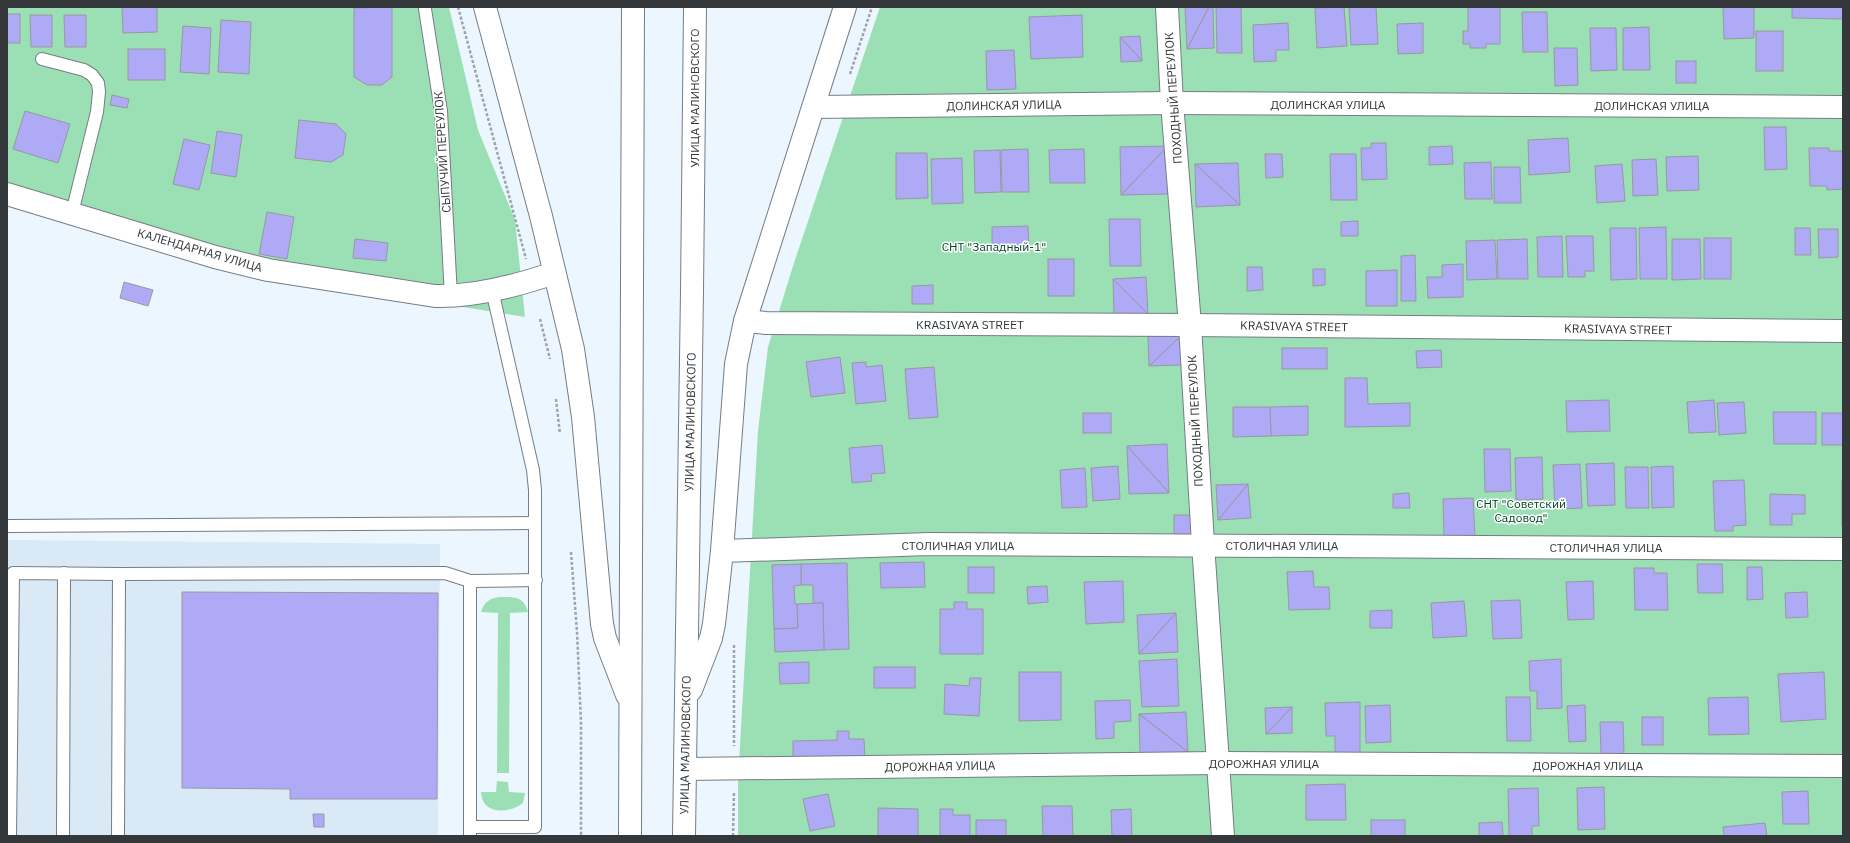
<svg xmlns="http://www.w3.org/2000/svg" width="1850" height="843" font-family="'IBM Plex Sans',sans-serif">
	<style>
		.built { fill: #d9e9f5 }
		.green { fill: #9bdfb4 }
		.building { fill: #afaaf5; stroke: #9898a2 }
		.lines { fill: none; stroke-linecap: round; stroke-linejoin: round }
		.lane-casing { stroke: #757d84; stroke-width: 14 }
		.street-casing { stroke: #757d84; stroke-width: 24 }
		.highway-casing { stroke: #757d84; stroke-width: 24 }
		.path { stroke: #9da4aa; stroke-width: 2.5; stroke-dasharray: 3 2; stroke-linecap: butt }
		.lane { stroke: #fff; stroke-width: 12 }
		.street { stroke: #fff; stroke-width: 22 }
		.highway { stroke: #fff; stroke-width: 22 }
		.labels { text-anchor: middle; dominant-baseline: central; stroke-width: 3; stroke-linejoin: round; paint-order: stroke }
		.street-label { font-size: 12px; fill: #34383b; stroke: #fff }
		.park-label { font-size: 12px; fill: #004425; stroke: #fff }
	</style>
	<rect width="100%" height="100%" fill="#ecf6fe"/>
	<path class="built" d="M7 540 440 544 438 836H7Z"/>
	<g class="green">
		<path d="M7 7H449L478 130 515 220 525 317 225 269 7 192Z"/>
		<path d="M880 7H1843V836H738V781L758 431 768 347 793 266Z"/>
		<path d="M500 597C514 597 524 596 528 612L510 613 509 773H497L498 613 481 612C484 602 490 598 500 597Z"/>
		<path d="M497 781 508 782 509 792 525 793 523 803C509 814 482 815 481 792H496Z"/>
	</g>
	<g class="building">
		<path d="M122 7H157V32L123 33Z"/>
		<path d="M392 7V77L382 85H367L354 77V8Z"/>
		<path d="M1185 7H1209L1187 49Z"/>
		<path d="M1209 7H1213L1214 48 1187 49Z"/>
		<path d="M1216 7H1241L1242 53H1217Z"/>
		<path d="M1344 7 1347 46 1317 48 1315 8Z"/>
		<path d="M1349 7H1376L1378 44 1351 45Z"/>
		<path d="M1468 7H1500V44H1486V48H1470V44H1463V31H1468Z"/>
		<path d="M1723 7H1754V38L1724 39Z"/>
		<path d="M1792 7H1843V19L1792 18Z"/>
		<path d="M1522 12H1547L1548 52H1523Z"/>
		<rect x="7" y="14" width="13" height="29"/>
		<path d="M30 15H52V47H31Z"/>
		<path d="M64 15H86V47H65Z"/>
		<path d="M1082 15 1083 57 1031 59 1029 17Z"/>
		<path d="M221 20 251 22 249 74 218 72Z"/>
		<path d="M1288 23 1289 50H1276V61L1254 62 1253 25Z"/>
		<path d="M1423 23V53L1398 54 1397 24Z"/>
		<path d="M183 26 211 28 209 74 180 72Z"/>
		<path d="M1649 27 1650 70H1623V28Z"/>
		<path d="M1590 28H1616L1617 70 1591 71Z"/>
		<rect x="1756" y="31" width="27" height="40"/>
		<path d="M1140 36 1142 61 1120 37Z"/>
		<path d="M1120 37 1142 61 1121 62Z"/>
		<path d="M1554 48H1577L1578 85 1555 86Z"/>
		<rect x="128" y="49" width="37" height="31"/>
		<path d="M1014 50 1016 89 987 90 986 51Z"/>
		<rect x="1676" y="61" width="20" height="22"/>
		<path d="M112 95 129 99 127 108 110 105Z"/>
		<path d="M25 111 70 124 58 163 13 149Z"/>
		<path d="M299 120 336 124 346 134 343 155 331 162 295 158Z"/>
		<path d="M1764 127H1786L1787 169 1765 170Z"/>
		<path d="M217 131 242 135 236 177 211 173Z"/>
		<path d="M1568 138 1570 172 1529 175 1528 140Z"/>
		<path d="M184 139 210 145 199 190 173 184Z"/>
		<path d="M1371 143H1386L1387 179 1362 180 1361 148H1371Z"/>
		<path d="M1168 146 1121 195 1120 147Z"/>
		<path d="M1168 146 1169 194 1121 195Z"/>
		<path d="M1452 146 1453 164 1429 165V147Z"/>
		<path d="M1809 148H1829V151H1843V189L1827 190V186H1810Z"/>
		<path d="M1028 149 1029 192H1002L1001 150Z"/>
		<path d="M1084 149 1085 183H1050L1049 150Z"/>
		<path d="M1000 150 1001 192 975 193 974 151Z"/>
		<path d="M896 153H927L928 198 896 199Z"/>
		<path d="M1265 154H1282L1283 177 1266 178Z"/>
		<path d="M1330 154H1356L1357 200H1331Z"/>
		<path d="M1698 156 1699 190 1667 191 1666 157Z"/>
		<path d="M962 158 963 203 932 204 931 159Z"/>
		<path d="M1656 159 1658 195 1633 196 1632 160Z"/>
		<path d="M1491 162 1492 199H1465L1464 163Z"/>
		<path d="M1238 163 1240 205 1195 164Z"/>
		<path d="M1195 164 1240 205 1196 207Z"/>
		<path d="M1622 164 1625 201 1597 203 1595 166Z"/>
		<path d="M1494 167H1520L1521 203H1494Z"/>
		<path d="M267 212 294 217 287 259 259 254Z"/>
		<path d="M1109 219H1140L1141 266H1110Z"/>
		<path d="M1358 221V236H1341V222Z"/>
		<path d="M1028 226 1029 248 992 249V227Z"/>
		<path d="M1666 227 1667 279H1640L1639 228Z"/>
		<path d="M1610 228H1636L1637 279 1611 280Z"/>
		<path d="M1795 228H1810L1811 255H1795Z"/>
		<path d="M1818 229H1838V257L1819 258Z"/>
		<path d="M1562 236 1563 277H1538L1537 237Z"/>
		<path d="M1566 236H1593L1594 271H1585V277H1568Z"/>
		<rect x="1704" y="238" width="27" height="41"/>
		<path d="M355 239 388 243 386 261 353 258Z"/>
		<path d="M1527 239 1528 279H1498L1497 240Z"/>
		<path d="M1672 239H1700L1701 279 1672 280Z"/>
		<path d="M1495 240 1497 279 1467 280 1466 241Z"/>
		<path d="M1415 255 1416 301H1401V256Z"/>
		<rect x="1048" y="259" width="26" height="37"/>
		<path d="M1463 264V297L1428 298 1427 277H1442V265Z"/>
		<path d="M1247 267H1262L1263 290 1247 291Z"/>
		<path d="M1313 269H1325V285L1313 286Z"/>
		<path d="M1397 270V306H1366V271Z"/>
		<path d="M1146 277 1148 314 1113 279Z"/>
		<path d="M1113 279 1148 314 1114 315Z"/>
		<path d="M124 282 153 290 148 306 120 298Z"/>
		<path d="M933 285V304H912V286Z"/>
		<path d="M1148 336H1181L1149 366Z"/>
		<path d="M1181 336 1182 365 1149 366Z"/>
		<rect x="1282" y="348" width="45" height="21"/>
		<path d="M1441 350 1442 367 1417 368 1416 351Z"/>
		<path d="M840 357 845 393 811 397 806 362Z"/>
		<path d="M866 362V367L882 365 886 401 856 404 852 363Z"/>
		<path d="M934 367 938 417 909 419 905 369Z"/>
		<path d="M1345 378H1367L1368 404 1410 403V426L1345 427Z"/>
		<path d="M1609 400 1610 431 1567 432 1566 401Z"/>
		<path d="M1714 400 1716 432 1689 433 1687 402Z"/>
		<path d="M1744 402 1746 433 1719 435 1717 403Z"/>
		<path d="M1308 406V435L1271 436 1270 407Z"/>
		<path d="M1233 407H1270L1271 436 1233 437Z"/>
		<path d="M1773 412H1816V444H1774Z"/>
		<rect x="1083" y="413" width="28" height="20"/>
		<rect x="1822" y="413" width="21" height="32"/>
		<path d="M1167 444 1169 493 1127 446Z"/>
		<path d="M882 445 885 473 871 474 872 481 852 483 849 448Z"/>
		<path d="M1127 446 1169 493 1129 494Z"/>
		<path d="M1484 449H1510L1511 491 1485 492Z"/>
		<path d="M1542 457 1543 499 1516 500 1515 458Z"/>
		<path d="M1614 463 1615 505 1588 506 1586 464Z"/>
		<path d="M1580 464 1582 508 1555 509 1553 465Z"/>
		<path d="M1118 466 1120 499 1093 501 1091 468Z"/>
		<path d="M1673 466 1674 507 1652 508 1651 467Z"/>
		<path d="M1625 467H1648L1649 508H1626Z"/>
		<path d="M1085 468 1087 507 1062 508 1060 470Z"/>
		<path d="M1744 480 1746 525 1733 526V531H1715L1713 481Z"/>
		<rect x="1842" y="480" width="1" height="46"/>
		<path d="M1248 484 1251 518 1218 520Z"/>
		<path d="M1248 484 1218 520 1216 485Z"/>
		<path d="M1409 493 1410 508H1393V494Z"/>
		<path d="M1770 494 1805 495V514H1792V525H1770Z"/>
		<path d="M1473 498 1475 536 1444 537 1443 499Z"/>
		<path d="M1174 515H1192L1193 536H1174Z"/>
		<path d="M924 562 925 587 881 588 880 563Z"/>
		<path d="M847 563 849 649 824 650 823 603H813V585H801V564Z"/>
		<path d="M801 564V585L794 586 795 604H797L798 628 774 629 772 565Z"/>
		<path d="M1697 564H1722L1723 593H1698Z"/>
		<rect x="968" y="567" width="26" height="26"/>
		<path d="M1747 567H1762L1763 599 1747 600Z"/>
		<path d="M1634 568H1654V573H1667L1668 610H1635Z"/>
		<path d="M1313 571 1314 587H1329L1330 609 1289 610 1287 572Z"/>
		<path d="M1123 581 1124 622 1086 624 1084 582Z"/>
		<path d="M1593 581 1594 619 1568 620 1566 582Z"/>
		<path d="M1047 586 1048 602 1028 604 1027 587Z"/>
		<path d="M182 592 438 593 437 799H290V789L182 788Z"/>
		<path d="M1807 592 1808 617 1786 618 1785 593Z"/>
		<path d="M1520 600 1522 638 1493 639 1491 601Z"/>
		<path d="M1464 601 1467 636 1433 638 1431 603Z"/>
		<path d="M954 602H967V609H983V654H940V609H954Z"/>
		<path d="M823 603 824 650 775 652 774 629 798 628 797 604Z"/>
		<path d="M1392 610V628H1370V611Z"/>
		<path d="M1176 613 1139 654 1137 615Z"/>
		<path d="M1176 613 1178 652 1139 654Z"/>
		<path d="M1177 659 1179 706 1142 707 1139 661Z"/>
		<path d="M1561 659 1562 708 1537 709V691H1530L1529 661Z"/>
		<path d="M809 662V683L780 684 779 663Z"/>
		<rect x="874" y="667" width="41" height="21"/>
		<path d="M1019 672H1061V720L1019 721Z"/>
		<path d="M1824 672 1826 719 1781 722 1778 674Z"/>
		<path d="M970 678H981L979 716 944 714 945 684 969 686Z"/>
		<path d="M1506 697H1530L1531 741H1507Z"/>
		<path d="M1748 697 1749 734 1709 735 1708 698Z"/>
		<path d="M1130 700 1131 721 1114 722V738L1096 739 1095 701Z"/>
		<path d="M1360 702V754H1335V736H1326L1325 703Z"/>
		<path d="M1390 705 1391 742 1366 743 1365 706Z"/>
		<path d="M1585 705 1586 741 1569 742 1567 706Z"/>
		<path d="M1292 707V733L1266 734Z"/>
		<path d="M1292 707 1266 734 1265 708Z"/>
		<path d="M1186 712 1188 752 1139 714Z"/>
		<path d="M1139 714 1188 752 1140 754Z"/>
		<rect x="1642" y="717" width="21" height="28"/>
		<path d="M1600 722H1623L1624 754H1601Z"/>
		<path d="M837 731H849V739H864L865 759 793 760V741L837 740Z"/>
		<path d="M1345 784 1346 820H1306V785Z"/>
		<path d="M1604 787 1605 829 1578 830 1577 788Z"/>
		<path d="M1538 788 1539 826H1532V836H1509L1508 789Z"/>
		<path d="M1808 791 1809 824H1783L1782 792Z"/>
		<path d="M828 794 835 826 810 831 803 799Z"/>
		<path d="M1042 806H1072L1073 836H1043Z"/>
		<path d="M878 808 918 809V836H878Z"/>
		<path d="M940 809H953V815H970V836H940Z"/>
		<path d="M1131 809 1132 836H1112L1111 810Z"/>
		<path d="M313 814H324V827H314Z"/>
		<rect x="976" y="820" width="30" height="16"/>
		<rect x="1371" y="820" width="34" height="16"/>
		<path d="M1502 822 1503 836H1479V823Z"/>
		<path d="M1765 823 1767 836H1724L1723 827Z"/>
	</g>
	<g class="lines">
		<defs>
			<g id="lane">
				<path d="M425 9 441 111 451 296"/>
				<path d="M42 59 84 70 92 75 98 83 99 92 97 112 72 213"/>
				<path d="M7 526 535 523"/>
				<path d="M470 827H535V490L533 470 492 290"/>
				<path d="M10 836 13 573 119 574"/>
				<path d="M63 836 64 573"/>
				<path d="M118 836 119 574 445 573 470 581"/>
				<path d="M470 836V581L536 580"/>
			</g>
			<g id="street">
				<path d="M1167 7 1172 103 1190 325 1203 544 1223 836"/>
				<path d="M814 107 1172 103 1843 107"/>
				<path d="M7 194 215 257 268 270 435 296C475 297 516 286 554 273"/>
				<path d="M745 321 766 323 1190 325 1843 331"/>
				<path d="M722 551 929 544 1843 549"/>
				<path d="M685 769 1218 763 1843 766"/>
			</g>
			<g id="highway">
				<path d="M485 7 541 216 573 349 583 417 602 624 605 638 627 695"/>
				<path d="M691 690 711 638 714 624 722 551 736 364 745 321 845 7"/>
				<path d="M630 836 633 7"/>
				<path d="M684 836 692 291 695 7"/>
			</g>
		</defs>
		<use href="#lane" class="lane-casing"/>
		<use href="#street" class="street-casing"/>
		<use href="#highway" class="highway-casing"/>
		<g class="path">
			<path d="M458 7 526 259"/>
			<path d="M850 74 872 7"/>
			<path d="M540 319 550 359"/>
			<path d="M556 399 560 434"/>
			<path d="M571 552 577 632 581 722V836"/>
			<path d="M734 645V746"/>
			<path d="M733 836 734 791"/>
		</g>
		<use href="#lane" class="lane"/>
		<use href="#street" class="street"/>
		<use href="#highway" class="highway"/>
	</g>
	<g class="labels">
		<g class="street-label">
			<text transform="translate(694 98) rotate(-90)">УЛИЦА МАЛИНОВСКОГО</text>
			<text transform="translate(1173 98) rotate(-94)">ПОХОДНЫЙ ПЕРЕУЛОК</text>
			<text x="1328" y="104">ДОЛИНСКАЯ УЛИЦА</text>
			<text transform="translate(1004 105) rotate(-1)">ДОЛИНСКАЯ УЛИЦА</text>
			<text x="1652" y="105">ДОЛИНСКАЯ УЛИЦА</text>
			<text transform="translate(442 152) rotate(-94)">СЫПУЧИЙ ПЕРЕУЛОК</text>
			<text transform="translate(200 250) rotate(16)">КАЛЕНДАРНАЯ УЛИЦА</text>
			<text x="970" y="324">KRASIVAYA STREET</text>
			<text transform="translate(1294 326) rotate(1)">KRASIVAYA STREET</text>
			<text transform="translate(1618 329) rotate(1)">KRASIVAYA STREET</text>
			<text transform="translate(1195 421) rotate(-93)">ПОХОДНЫЙ ПЕРЕУЛОК</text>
			<text transform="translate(690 422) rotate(-89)">УЛИЦА МАЛИНОВСКОГО</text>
			<text x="958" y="545">СТОЛИЧНАЯ УЛИЦА</text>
			<text x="1282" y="545">СТОЛИЧНАЯ УЛИЦА</text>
			<text x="1606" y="547">СТОЛИЧНАЯ УЛИЦА</text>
			<text transform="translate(685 745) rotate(-89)">УЛИЦА МАЛИНОВСКОГО</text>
			<text x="1264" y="763">ДОРОЖНАЯ УЛИЦА</text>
			<text x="1588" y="765">ДОРОЖНАЯ УЛИЦА</text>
			<text transform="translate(940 766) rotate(-1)">ДОРОЖНАЯ УЛИЦА</text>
		</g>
		<g class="park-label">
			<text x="994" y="246">СНТ "Западный-1"</text>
			<text x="1521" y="503">СНТ "Советский<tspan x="1521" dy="14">Садовод"</tspan></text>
		</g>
	</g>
	<rect width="1850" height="843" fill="none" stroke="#34383b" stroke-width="16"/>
</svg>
